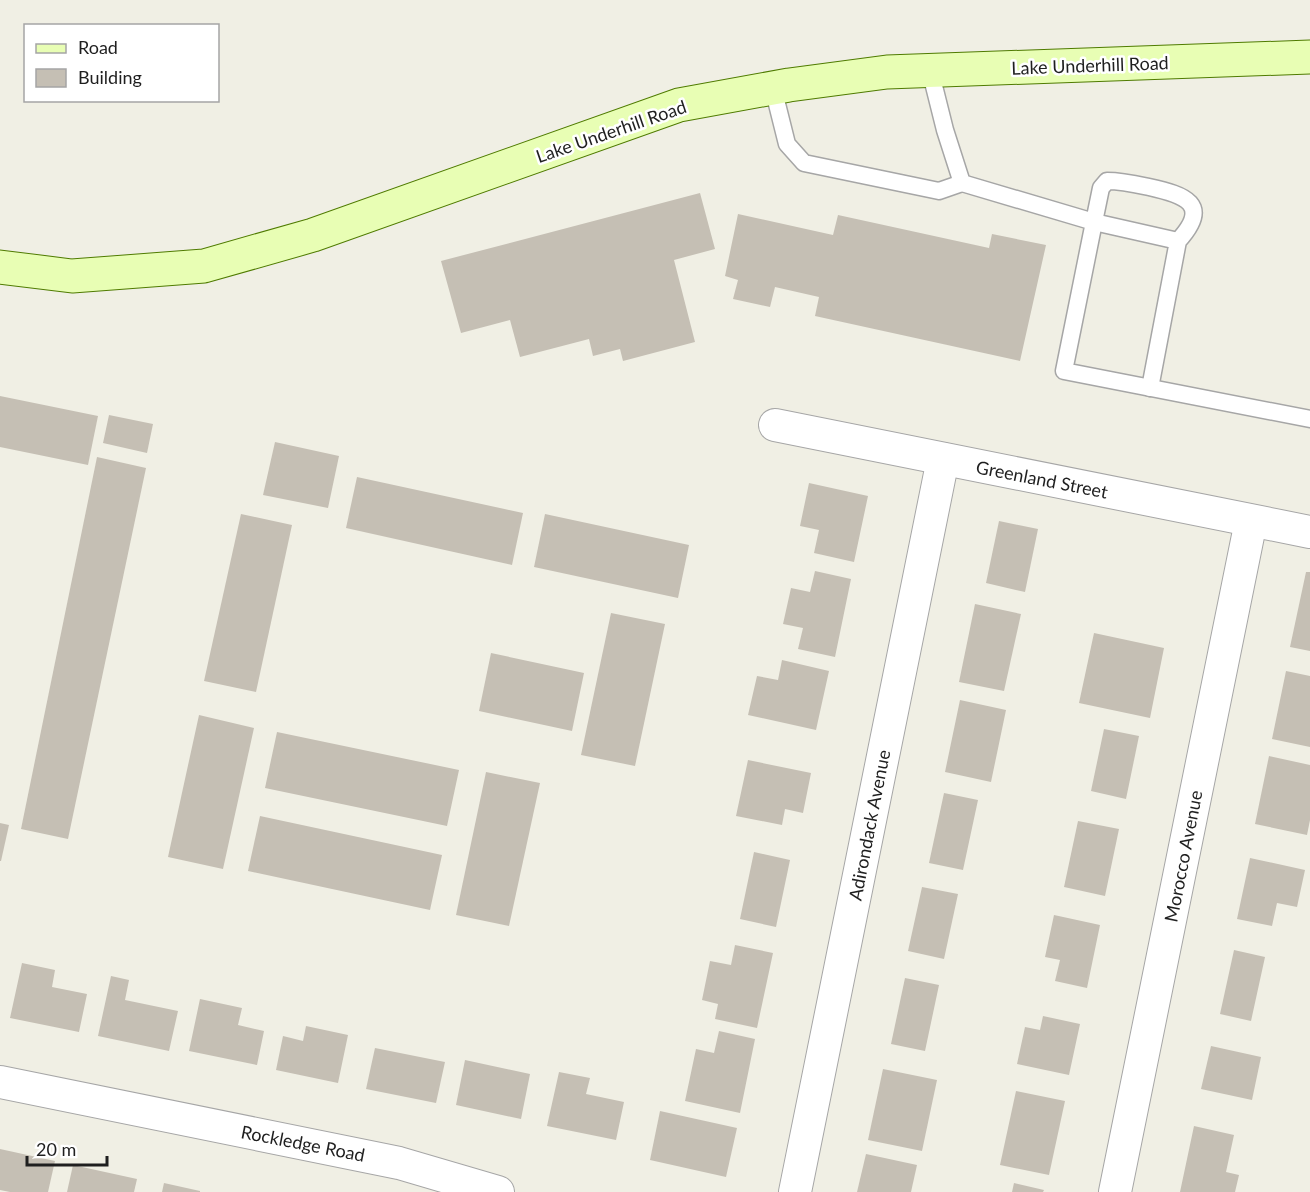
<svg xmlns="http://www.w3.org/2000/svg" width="1310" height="1192" font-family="Lato,sans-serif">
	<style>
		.building { fill: #c5bfb4 }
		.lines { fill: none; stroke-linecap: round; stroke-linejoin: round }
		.lane-casing { stroke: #a6a6a6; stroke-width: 19 }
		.street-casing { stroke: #a6a6a6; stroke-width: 34 }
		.secondary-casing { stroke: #4f7b00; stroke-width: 35 }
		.lane { stroke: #fff; stroke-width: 16 }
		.street { stroke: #fff; stroke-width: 32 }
		.secondary { stroke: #e8feb4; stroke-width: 33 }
		.labels { text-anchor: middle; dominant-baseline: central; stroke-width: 5; stroke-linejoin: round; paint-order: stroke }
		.street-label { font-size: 18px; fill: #1f1f1f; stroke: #fff }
	</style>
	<rect width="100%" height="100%" fill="#f0efe4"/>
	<g class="building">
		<path d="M700 193 715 249 674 260 695 342 623 361 620 349 593 356 589 339 520 357 510 320 461 333 441 261Z"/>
		<path d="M738 214 833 235 838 215 989 248 992 234 1046 245 1020 361 815 316 819 297 775 287 770 307 733 299 738 280 725 276Z"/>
		<path d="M0 396 98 416 88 465 0 447Z"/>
		<path d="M109 415 153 424 147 453 103 443Z"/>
		<path d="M275 442 339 456 328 508 263 495Z"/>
		<path d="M97 457 146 468 68 839 21 829Z"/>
		<path d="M357 477 523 513 512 565 346 528Z"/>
		<path d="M809 483 868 496 854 562 814 553 819 530 800 526Z"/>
		<path d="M241 514 292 525 256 692 204 681Z"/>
		<path d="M545 514 689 545 678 598 534 567Z"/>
		<path d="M999 521 1038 529 1025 592 986 583Z"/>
		<path d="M815 571 851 579 835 657 798 649 803 628 783 624 791 588 810 592Z"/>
		<path d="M1306 572H1310V651L1290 647Z"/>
		<path d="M975 604 1021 614 1004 691 959 682Z"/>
		<path d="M611 613 665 624 635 766 581 755Z"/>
		<path d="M1094 633 1164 648 1150 718 1079 703Z"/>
		<path d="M491 653 584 673 572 731 479 711Z"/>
		<path d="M782 660 829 671 816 730 748 715 757 676 778 680Z"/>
		<path d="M1286 671 1310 676V747L1272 739Z"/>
		<path d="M960 700 1006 710 991 782 945 772Z"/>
		<path d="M199 715 254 728 223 869 168 857Z"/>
		<path d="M1104 729 1139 736 1126 799 1091 791Z"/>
		<path d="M277 732 459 770 447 826 265 788Z"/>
		<path d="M1269 756 1310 765V820L1307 835 1255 824Z"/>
		<path d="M748 760 811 773 803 813 785 809 782 825 736 816Z"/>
		<path d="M486 772 540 783 509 926 456 915Z"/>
		<path d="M944 793 978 800 963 870 929 863Z"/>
		<path d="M260 816 442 855 430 910 248 871Z"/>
		<path d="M1078 821 1119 829 1105 896 1064 887Z"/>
		<path d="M0 823 9 825 1 861H0Z"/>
		<path d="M754 852 790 860 776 927 740 919Z"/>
		<path d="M1250 858 1305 870 1297 907 1277 903 1272 926 1237 919Z"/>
		<path d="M922 887 958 894 944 959 908 951Z"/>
		<path d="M1054 915 1100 925 1087 988 1055 981 1060 960 1045 957Z"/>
		<path d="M735 945 773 953 757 1028 715 1019 718 1004 702 1000 710 961 731 965Z"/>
		<path d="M1234 950 1265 957 1251 1021 1220 1014Z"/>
		<path d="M22 963 55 970 52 987 87 994 79 1032 10 1018Z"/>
		<path d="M111 976 129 980 125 1000 178 1011 169 1051 98 1036Z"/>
		<path d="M905 978 939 985 925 1051 891 1044Z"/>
		<path d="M200 999 242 1008 238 1025 264 1031 257 1065 189 1051Z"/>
		<path d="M1043 1016 1080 1024 1069 1075 1017 1064 1025 1027 1040 1030Z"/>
		<path d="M306 1026 348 1035 338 1083 276 1070 283 1036 303 1041Z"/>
		<path d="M719 1031 755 1039 740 1113 685 1101 696 1049 714 1053Z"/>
		<path d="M1211 1046 1261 1057 1252 1100 1201 1089Z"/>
		<path d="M375 1048 445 1062 436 1103 366 1089Z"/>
		<path d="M465 1060 530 1074 521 1119 456 1105Z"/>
		<path d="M883 1069 937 1080 922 1151 868 1140Z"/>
		<path d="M559 1072 590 1078 586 1094 624 1102 616 1140 547 1126Z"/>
		<path d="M1016 1091 1065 1101 1049 1175 1000 1165Z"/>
		<path d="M660 1111 737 1128 726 1177 650 1160Z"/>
		<path d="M1194 1126 1234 1135 1226 1172 1239 1175 1235 1192H1180Z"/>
		<path d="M0 1149 55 1161 48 1192H10L0 1190Z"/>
		<path d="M866 1154 917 1165 911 1192H857Z"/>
		<path d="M73 1165 137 1179 134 1192H67Z"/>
		<path d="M164 1183 200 1191V1192H162Z"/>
		<path d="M1014 1183 1044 1190 1043 1192H1012Z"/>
	</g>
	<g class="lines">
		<defs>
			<g id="lane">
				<path d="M930 70 945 130 962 183 1094 222 1064 371 1310 419"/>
				<path d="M773 88 787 144 804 163 939 191 962 183"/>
				<path d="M1150 388 1178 241 1094 222 1101 188 1107 181C1122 181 1135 184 1149 187 1185 195 1212 204 1178 241"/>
			</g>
			<g id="street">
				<path d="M775 425 1310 532"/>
				<path d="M0 1082 399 1163 498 1192"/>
				<path d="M795 1192 943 459"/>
				<path d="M1115 1192 1251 521"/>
			</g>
			<path id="secondary" d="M0 267 72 276 204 266 313 235 679 105 789 85 887 72 1310 57"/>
		</defs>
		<use href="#lane" class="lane-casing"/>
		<use href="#street" class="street-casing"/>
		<use href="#secondary" class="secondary-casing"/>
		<use href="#lane" class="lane"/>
		<use href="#street" class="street"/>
		<use href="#secondary" class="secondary"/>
	</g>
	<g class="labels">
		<g class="street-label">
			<text transform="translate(1090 65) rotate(-2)">Lake Underhill Road</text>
			<text transform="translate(611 131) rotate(-19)">Lake Underhill Road</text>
			<text transform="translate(1042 479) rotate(11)">Greenland Street</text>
			<text transform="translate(869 825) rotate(-79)">Adirondack Avenue</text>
			<text transform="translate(1183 856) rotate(-79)">Morocco Avenue</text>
			<text transform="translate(303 1143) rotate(11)">Rockledge Road</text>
		</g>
	</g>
	<rect x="24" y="24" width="195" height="78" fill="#ffffff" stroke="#a5a5a5" stroke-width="1.5"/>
	<rect x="36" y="44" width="30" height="9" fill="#e8feb4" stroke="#a5a5a5" stroke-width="1.5"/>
	<text x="78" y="54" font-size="18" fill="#1f1f1f">Road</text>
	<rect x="36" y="69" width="30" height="18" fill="#c5bfb4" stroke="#a5a5a5" stroke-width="1.5"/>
	<text x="78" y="84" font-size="18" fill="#1f1f1f">Building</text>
	<path d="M27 1156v9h80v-9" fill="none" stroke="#1f1f1f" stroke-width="3"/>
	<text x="36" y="1156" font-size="18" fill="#1f1f1f" stroke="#ffffff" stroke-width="4.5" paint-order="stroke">20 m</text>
</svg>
